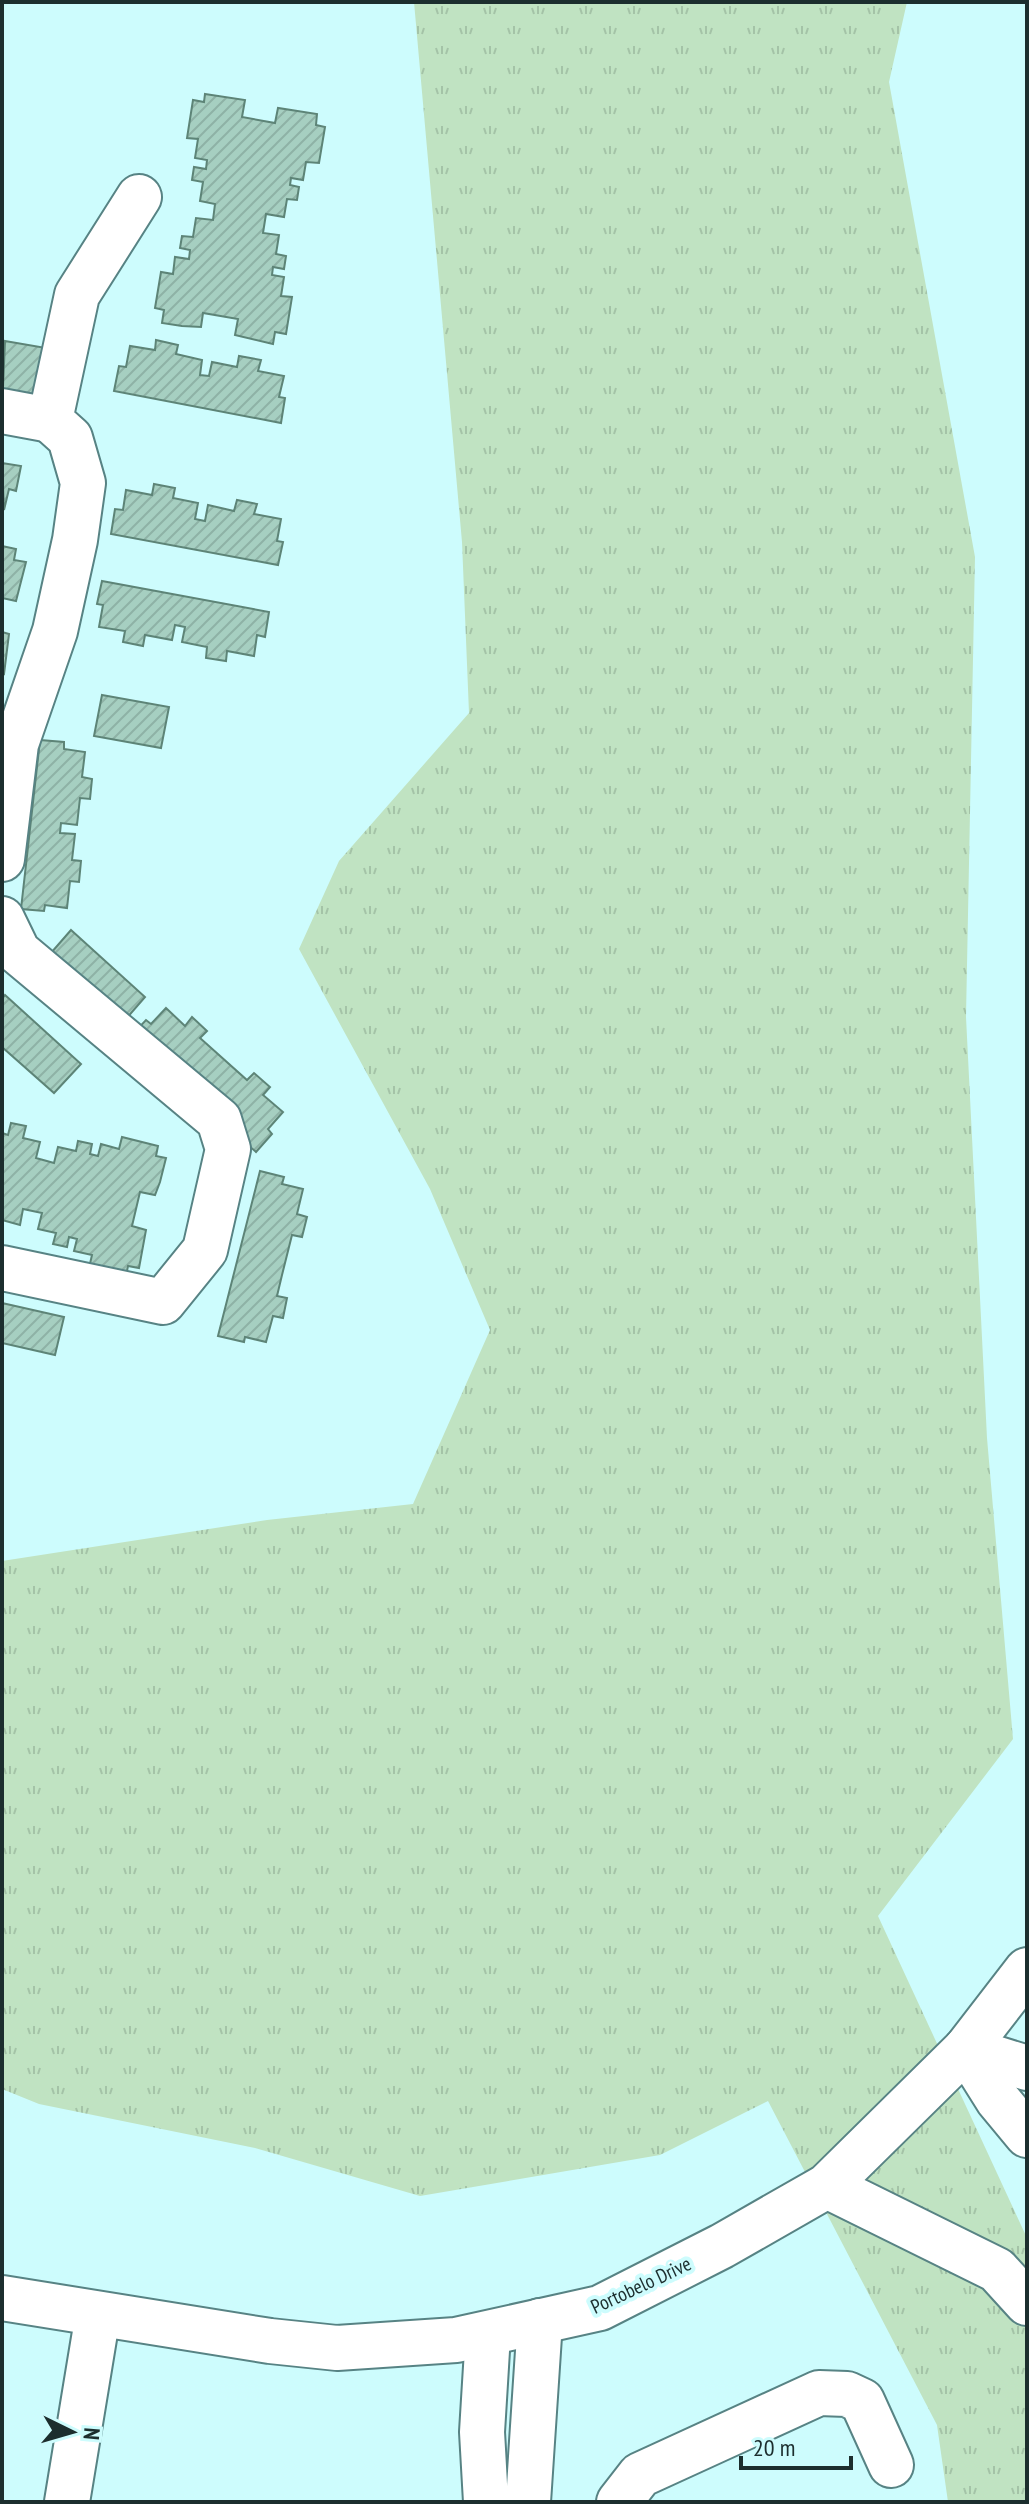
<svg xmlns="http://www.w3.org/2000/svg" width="1029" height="2504" font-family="'PT Sans Narrow',sans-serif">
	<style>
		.grass { fill: url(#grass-tufts) }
		.building { fill: url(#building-hatch); stroke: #5d8477; stroke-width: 2 }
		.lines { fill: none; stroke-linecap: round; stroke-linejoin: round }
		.minor-casing { stroke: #578384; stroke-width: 48 }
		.minor { stroke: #fff; stroke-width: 44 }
		.labels { text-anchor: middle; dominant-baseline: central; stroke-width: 8; stroke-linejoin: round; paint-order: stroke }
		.street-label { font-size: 20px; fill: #1c2e2e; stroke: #cdfcfd }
	</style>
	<defs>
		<pattern id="grass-tufts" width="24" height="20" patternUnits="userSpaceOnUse" patternTransform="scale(2)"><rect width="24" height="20" fill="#c0e3c2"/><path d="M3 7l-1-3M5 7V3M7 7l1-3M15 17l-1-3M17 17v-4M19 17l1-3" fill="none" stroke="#a4c3a7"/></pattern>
		<pattern id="building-hatch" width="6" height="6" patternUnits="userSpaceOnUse" patternTransform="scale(2)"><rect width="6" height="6" fill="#a6cfc1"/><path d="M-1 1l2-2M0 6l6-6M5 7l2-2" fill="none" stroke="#8eb2a6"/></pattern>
	</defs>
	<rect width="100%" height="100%" fill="#cdfcfd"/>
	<path class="grass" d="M414 2H907L889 82 975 557 966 1017 987 1438 1013 1739 878 1916 1027 2238V2502H948L937 2425 768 2101 660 2155 420 2196 255 2148 39 2104 2 2089V1561L267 1520 413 1504 490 1330 430 1189 299 949 339 861 469 713 462 542Z"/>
	<g class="building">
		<path d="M205 94 245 100 242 117 275 123 278 108 317 114 316 125 325 127 319 163 306 162 303 180 291 178 290 185 299 187 297 200 287 199 284 217 266 214 263 233 279 235 276 254 286 256 284 269 273 267 272 275 284 277 281 296 292 297 286 334 275 332 273 344 235 335 238 319 203 313 201 327 182 326 162 323 164 310 155 308 161 272 173 274 175 257 189 259 190 250 180 248 182 236 193 237 196 218 213 220 215 204 200 201 203 182 192 180 194 167 206 169 207 160 195 158 198 139 187 138 193 100 204 102Z"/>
		<path d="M156 340 178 345 176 354 202 360 200 375 209 376 212 362 237 367 239 356 261 360 258 371 284 376 279 397 285 398 281 423 114 391 119 366 126 367 130 346 155 350Z"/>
		<path d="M5 341 46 348 34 416 2 410Z"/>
		<path d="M2 463 21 466 16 491 9 489 4 510Z"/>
		<path d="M154 484 175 488 173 498 198 503 195 519 205 521 208 505 234 511 237 500 257 504 254 514 281 519 277 541 283 542 278 565 111 534 115 509 123 510 126 490 152 495Z"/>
		<path d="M2 546 16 549 14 560 26 562 16 601 2 598Z"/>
		<path d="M102 581 269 612 265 637 257 635 254 656 227 651 226 661 206 658 207 647 182 642 185 627 175 625 172 640 145 635 143 646 123 642 125 631 99 627 103 605 97 604Z"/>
		<path d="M2 632 9 634 4 674 2 673Z"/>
		<path d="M102 695 169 707 161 748 94 736Z"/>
		<path d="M40 740 64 742V749L85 752 82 777 92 779 90 799 80 798 77 825 61 823 60 833 75 834 72 860 81 861 79 882 70 881 67 908 45 905 44 911 21 909Z"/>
		<path d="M71 930 145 997 119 1027 44 961Z"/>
		<path d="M5 995 81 1064 54 1093 2 1047V999Z"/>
		<path d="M166 1008 185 1026 192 1017 207 1031 200 1038 247 1080 254 1073 270 1087 263 1095 283 1112 268 1129 272 1134 256 1152 129 1038 146 1020 151 1024Z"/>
		<path d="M11 1123 26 1126 23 1138 40 1142 36 1158 54 1163 58 1147 76 1151 78 1141 92 1144 90 1154 98 1156 101 1144 119 1149 122 1137 158 1146 156 1156 166 1158 160 1182 155 1195 140 1192 132 1226 146 1230 139 1268 128 1266 126 1276 89 1268 92 1255 74 1251 77 1239 69 1237 67 1247 53 1244 56 1233 38 1229 42 1213 23 1209 20 1225 2 1220V1133L8 1135Z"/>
		<path d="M260 1171 284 1177 282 1184 303 1189 297 1214 307 1217 302 1237 292 1235 282 1275 277 1296 287 1298 283 1318 273 1316 266 1342 245 1337 244 1342 218 1336Z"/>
		<path d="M2 1303 64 1317 55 1355 2 1343Z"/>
	</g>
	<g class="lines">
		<defs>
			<g id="minor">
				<path d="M2 411 50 420"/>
				<path d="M2 859 16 744 55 631 75 540 83 483 70 438 50 420 77 295 139 197"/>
				<path d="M2 919 18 952 219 1120 228 1149 205 1250 163 1302 2 1268"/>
				<path d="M966 2049 998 2100 1027 2135"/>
				<path d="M966 2049 1027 2068"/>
				<path d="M827 2186 997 2270 1027 2303"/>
				<path d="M2 2298 270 2341 337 2348 456 2340 600 2308 722 2246 827 2186 966 2049 1027 1970"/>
				<path d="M67 2502 98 2314"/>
				<path d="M486 2502 482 2432 488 2334"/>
				<path d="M528 2502 540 2321"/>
				<path d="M619 2502 640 2475 819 2393 847 2394 862 2401 891 2465"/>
			</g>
		</defs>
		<use href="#minor" class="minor-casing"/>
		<use href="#minor" class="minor"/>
	</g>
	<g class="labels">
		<g class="street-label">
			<text transform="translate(641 2285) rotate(-25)">Portobelo Drive</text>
		</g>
	</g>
	<rect width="1029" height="2504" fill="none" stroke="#1c2e2e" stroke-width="8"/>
	<g transform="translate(72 2432) rotate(95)" stroke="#cdfcfd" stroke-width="6" paint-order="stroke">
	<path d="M0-6L14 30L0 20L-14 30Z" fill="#1c2e2e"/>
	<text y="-12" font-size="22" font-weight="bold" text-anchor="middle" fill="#1c2e2e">N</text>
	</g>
	<path d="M741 2456v12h110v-12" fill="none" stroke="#1c2e2e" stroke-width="4"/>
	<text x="753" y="2456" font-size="24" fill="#1c2e2e" stroke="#cdfcfd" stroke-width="6" paint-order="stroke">20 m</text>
</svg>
